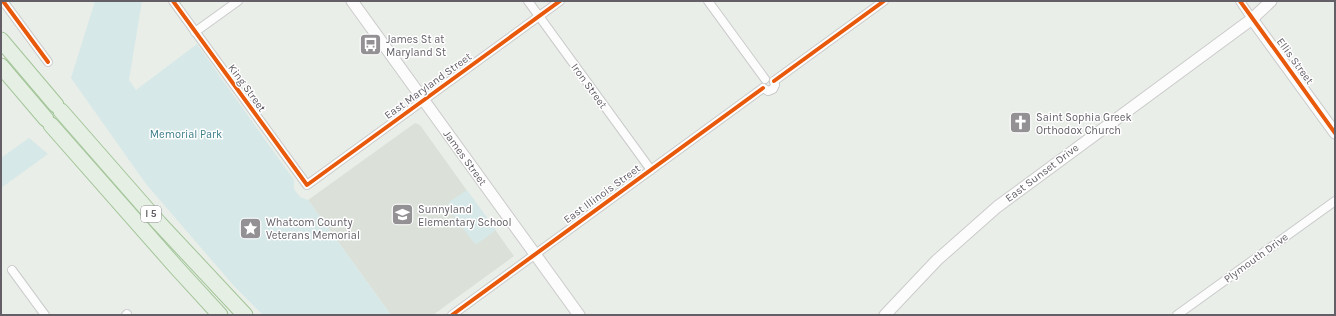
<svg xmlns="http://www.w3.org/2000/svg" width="1336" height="316" font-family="Karla,sans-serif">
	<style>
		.education { fill: #dbe1d9 }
		.green { fill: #d6e8e7 }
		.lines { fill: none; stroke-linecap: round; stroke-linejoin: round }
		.street-casing { stroke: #cacbcb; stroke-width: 10 }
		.secondary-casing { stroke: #cacbca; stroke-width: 13 }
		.highway-casing { stroke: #a2c598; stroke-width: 17 }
		.street { stroke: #fcfcfc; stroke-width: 8 }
		.secondary { stroke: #fcfcfc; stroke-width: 11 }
		.highway { stroke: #e5efe3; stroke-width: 15 }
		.cycleway-casing { stroke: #fff; stroke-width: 6 }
		.cycleway { stroke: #e8590c; stroke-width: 4 }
		.labels { text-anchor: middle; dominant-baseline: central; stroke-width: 3; stroke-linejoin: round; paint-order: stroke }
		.shield { fill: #fff; stroke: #928f95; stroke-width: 1 }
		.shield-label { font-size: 10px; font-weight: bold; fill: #645f67 }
		.poi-label { font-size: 11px; fill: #645f67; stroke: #fff; text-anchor: start }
		.street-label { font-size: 11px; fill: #645f67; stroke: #fff }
		.park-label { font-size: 11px; fill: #3c7f89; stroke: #fff }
	</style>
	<rect width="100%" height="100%" fill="#eaeee9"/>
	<path class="education" d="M415 123 420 125 514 256 433 315H391L308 200Z"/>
	<g class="green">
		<path d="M95 1H142L129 80 136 90 197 44 294 180V189L300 197 308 200 391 315H263L234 286 146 184 71 78Z"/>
		<path d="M29 138 48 154 1 188V158Z"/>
		<path d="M467 190 496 230 477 244 474 243 448 208 449 202Z"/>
	</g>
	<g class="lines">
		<defs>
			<g id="street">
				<path d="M3 1 48 62"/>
				<path d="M173 1 307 185 560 1"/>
				<path d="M528 1 651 170"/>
				<path d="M708 1 765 79"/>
				<path d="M1240 1 1252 19"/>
				<path d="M195 32 238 1"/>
				<path d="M774 81 884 1"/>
				<path d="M763 88 768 91 773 89 775 85 774 81"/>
				<path d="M12 270 45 315"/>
				<path d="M126 315 127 314"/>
				<path d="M452 315 763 88"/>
				<path d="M1177 315 1335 201"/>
			</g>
			<g id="secondary">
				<path d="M352 1 579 315"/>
				<path d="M1252 19 1335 133"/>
				<path d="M885 315 937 260 997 207 1252 19 1271 1"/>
			</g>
			<g id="highway">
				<path d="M1 40 56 105"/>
				<path d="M1 66 46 119"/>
				<path d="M61 111 159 223 245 315"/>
				<path d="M51 125 176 267 220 315"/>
			</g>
		</defs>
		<use href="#street" class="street-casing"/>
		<use href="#secondary" class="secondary-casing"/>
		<use href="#highway" class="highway-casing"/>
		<use href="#street" class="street"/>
		<use href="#secondary" class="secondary"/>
		<use href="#highway" class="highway"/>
		<defs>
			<g id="cycleway">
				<path d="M3 1 48 62"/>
				<path d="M173 1 307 185 560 1"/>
				<path d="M1240 1 1335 133"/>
				<path d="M774 81 884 1"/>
				<path d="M452 315 763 88"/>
			</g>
		</defs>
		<use href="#cycleway" class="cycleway-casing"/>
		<use href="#cycleway" class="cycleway"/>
	</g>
	<defs>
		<symbol id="bus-square" viewBox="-11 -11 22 22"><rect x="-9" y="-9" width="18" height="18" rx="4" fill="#939194" stroke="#fff"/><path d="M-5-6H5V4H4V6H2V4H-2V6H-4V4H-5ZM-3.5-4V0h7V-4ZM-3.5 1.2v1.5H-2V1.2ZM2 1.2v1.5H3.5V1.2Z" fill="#fff"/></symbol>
		<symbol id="church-square" viewBox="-11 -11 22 22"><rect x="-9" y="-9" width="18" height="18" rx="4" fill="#939194" stroke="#fff"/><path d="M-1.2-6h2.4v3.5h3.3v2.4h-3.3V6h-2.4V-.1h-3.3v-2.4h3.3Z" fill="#fff"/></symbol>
		<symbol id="school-square" viewBox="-11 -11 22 22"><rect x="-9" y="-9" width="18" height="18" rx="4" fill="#939194" stroke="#fff"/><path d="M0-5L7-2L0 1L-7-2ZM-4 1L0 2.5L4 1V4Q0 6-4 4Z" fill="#fff"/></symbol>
		<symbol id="sight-square" viewBox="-11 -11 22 22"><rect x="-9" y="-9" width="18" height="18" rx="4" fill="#939194" stroke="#fff"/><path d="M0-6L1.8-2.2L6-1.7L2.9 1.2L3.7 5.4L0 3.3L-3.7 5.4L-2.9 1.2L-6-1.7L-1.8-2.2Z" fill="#fff"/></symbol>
	</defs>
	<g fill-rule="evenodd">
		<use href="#bus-square" x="358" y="32" width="25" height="25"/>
		<use href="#church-square" x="1008" y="110" width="25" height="25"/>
		<use href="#school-square" x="390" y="202" width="25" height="25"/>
		<use href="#sight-square" x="238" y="216" width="25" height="25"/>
	</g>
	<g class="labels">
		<rect class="shield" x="141" y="206" width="20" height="16" rx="3"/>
		<g class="shield-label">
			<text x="151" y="214">I 5</text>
		</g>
		<g class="poi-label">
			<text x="386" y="39">James St at<tspan x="386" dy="13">Maryland St</tspan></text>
			<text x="1036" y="117">Saint Sophia Greek<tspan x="1036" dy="13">Orthodox Church</tspan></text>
			<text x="418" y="209">Sunnyland<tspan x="418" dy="13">Elementary School</tspan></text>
			<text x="266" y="222">Whatcom County<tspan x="266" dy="13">Veterans Memorial</tspan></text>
		</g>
		<g class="street-label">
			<text transform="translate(1295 61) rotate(54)">Ellis Street</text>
			<text transform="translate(428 86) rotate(-36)">East Maryland Street</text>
			<text transform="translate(589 86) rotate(54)">Iron Street</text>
			<text transform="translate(247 88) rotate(54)">King Street</text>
			<text transform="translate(465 158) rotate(54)">James Street</text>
			<text transform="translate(1042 173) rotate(-37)">East Sunset Drive</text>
			<text transform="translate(602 194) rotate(-36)">East Illinois Street</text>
			<text transform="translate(1256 258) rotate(-36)">Plymouth Drive</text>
		</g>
		<g class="park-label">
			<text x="186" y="134">Memorial Park</text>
		</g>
	</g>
	<rect width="1336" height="316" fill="none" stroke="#645f67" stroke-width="4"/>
</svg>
